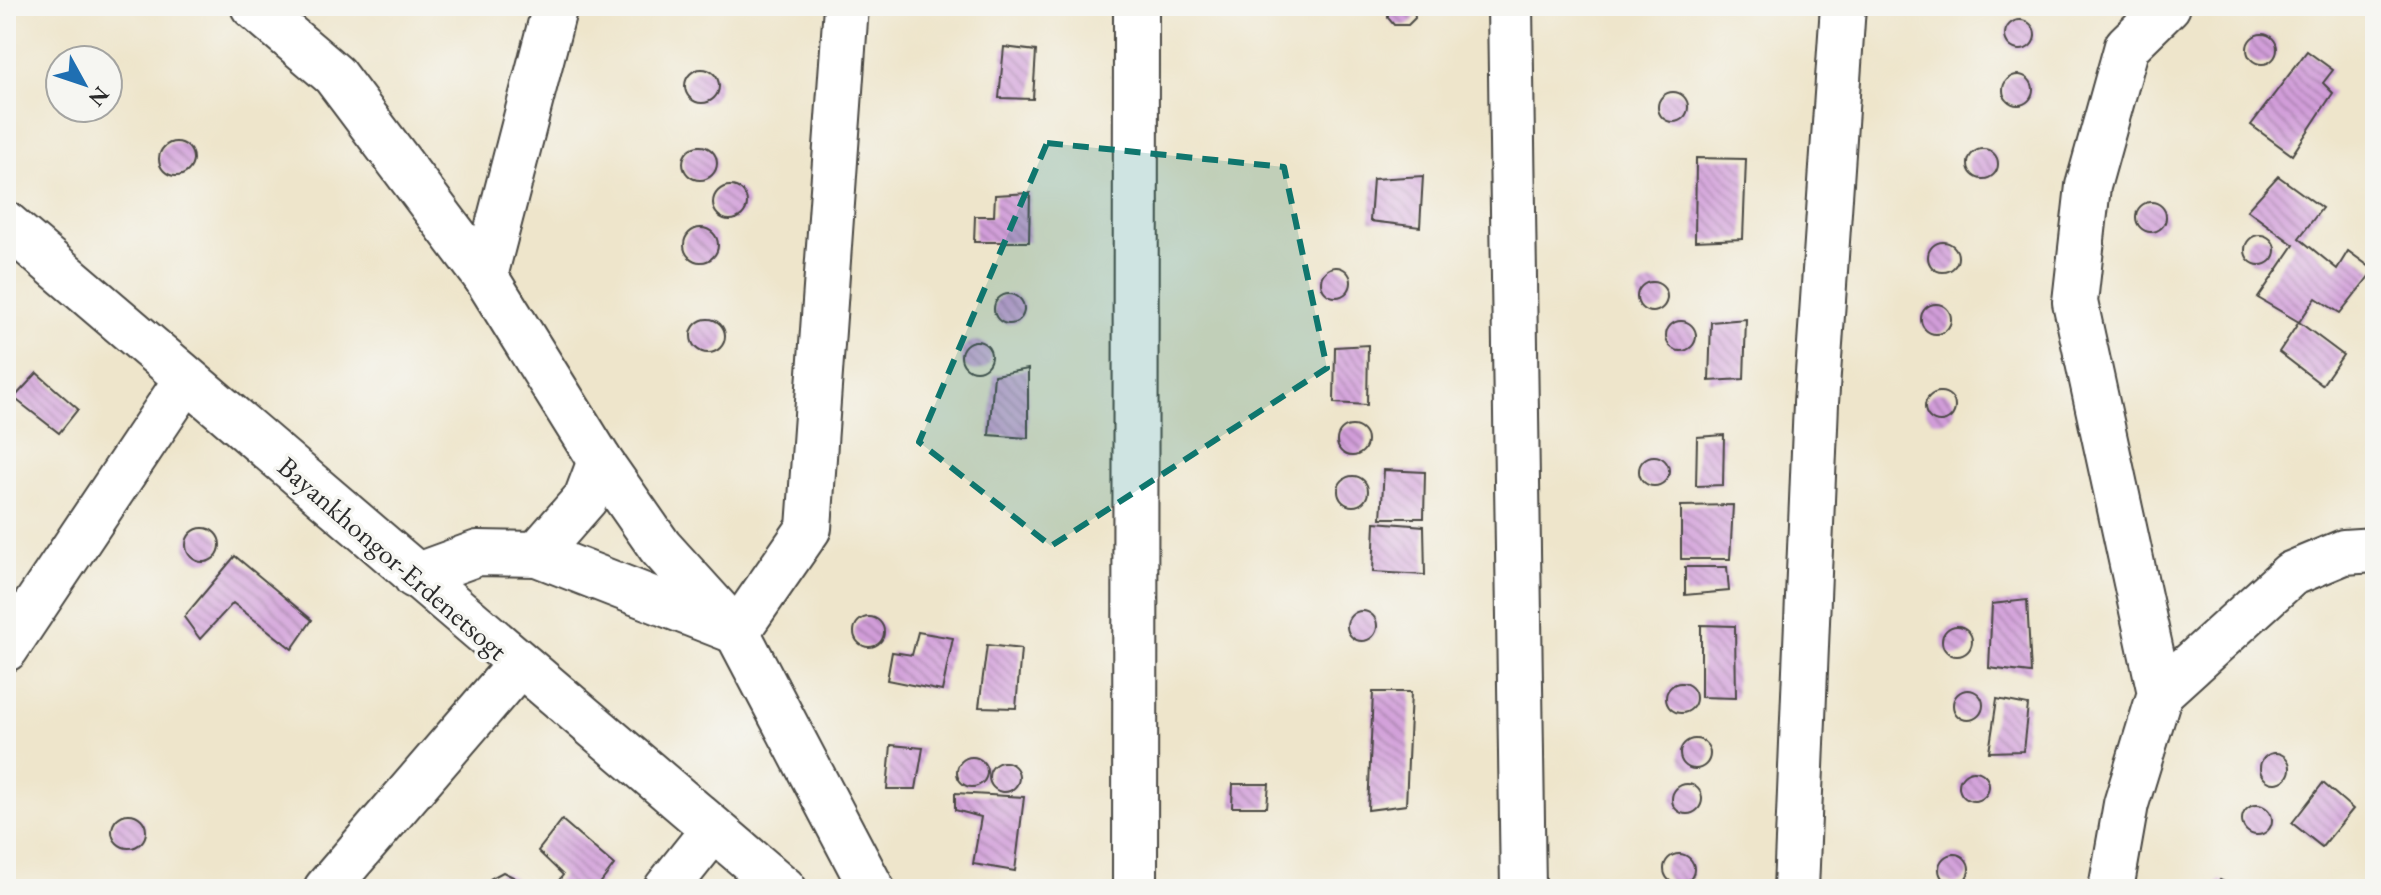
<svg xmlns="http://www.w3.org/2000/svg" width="2381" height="895" font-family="'EB Garamond',serif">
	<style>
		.building { fill: url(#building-back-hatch) }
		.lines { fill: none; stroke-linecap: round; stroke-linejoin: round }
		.minor-casing { stroke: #484743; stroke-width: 48 }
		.tertiary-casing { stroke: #484743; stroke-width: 48 }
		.minor { stroke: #fff; stroke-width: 44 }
		.tertiary { stroke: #fff; stroke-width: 44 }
		.marked { fill: #0f766e; fill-opacity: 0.2; stroke: #0f766e; stroke-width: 6; stroke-dasharray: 16 10; stroke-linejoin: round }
		.labels { text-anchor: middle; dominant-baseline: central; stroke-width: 7; stroke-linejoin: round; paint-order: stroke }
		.street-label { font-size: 28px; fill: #2b2b2b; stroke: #f6f6f2 }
	</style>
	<defs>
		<pattern id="building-back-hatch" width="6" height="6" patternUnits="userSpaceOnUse" patternTransform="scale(2)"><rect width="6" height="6" fill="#d19dd9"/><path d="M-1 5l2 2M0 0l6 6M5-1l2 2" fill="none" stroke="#aa80b0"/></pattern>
	</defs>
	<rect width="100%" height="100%" fill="#f6f6f2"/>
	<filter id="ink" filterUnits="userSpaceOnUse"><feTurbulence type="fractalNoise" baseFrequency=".0125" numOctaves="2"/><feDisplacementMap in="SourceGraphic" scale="16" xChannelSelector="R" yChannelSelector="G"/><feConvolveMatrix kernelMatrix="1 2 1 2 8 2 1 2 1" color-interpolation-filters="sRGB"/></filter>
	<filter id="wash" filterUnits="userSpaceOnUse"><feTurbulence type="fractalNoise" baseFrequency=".006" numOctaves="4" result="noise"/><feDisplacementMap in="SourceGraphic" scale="32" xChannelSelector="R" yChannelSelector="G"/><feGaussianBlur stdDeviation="1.8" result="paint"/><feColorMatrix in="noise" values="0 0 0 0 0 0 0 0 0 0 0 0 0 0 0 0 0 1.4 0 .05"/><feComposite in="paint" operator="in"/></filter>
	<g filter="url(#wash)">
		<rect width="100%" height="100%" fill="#eee5cb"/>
		<g id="blocks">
			<g class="building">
				<path d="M1388 6H1414L1415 18 1408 25H1394L1388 18Z"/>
				<circle cx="2020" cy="35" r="15"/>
				<circle cx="2262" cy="49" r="15"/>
				<path d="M1004 47 1036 51 1033 99 999 98Z"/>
				<path d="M2307 51 2333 70 2323 83 2333 93 2292 155 2251 125Z"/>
				<circle cx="702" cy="86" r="17"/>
				<circle cx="2018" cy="90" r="15"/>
				<circle cx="1673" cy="107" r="15"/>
				<circle cx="176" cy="159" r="17"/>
				<circle cx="700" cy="163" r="17"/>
				<circle cx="1983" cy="164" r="15"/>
				<path d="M1696 158 1746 159 1743 239 1695 241Z"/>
				<path d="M1423 176 1420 227 1370 221 1373 179Z"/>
				<path d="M2278 176 2322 208 2299 238 2337 269 2348 251 2374 270 2340 313 2316 298 2299 322 2258 298 2294 245 2247 210Z"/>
				<circle cx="730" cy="203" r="17"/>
				<path d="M1030 193 1029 242H974L975 216H994L995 195Z"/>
				<circle cx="2151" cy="217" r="15"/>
				<circle cx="701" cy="245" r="17"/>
				<circle cx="2260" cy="250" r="15"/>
				<circle cx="1943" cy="257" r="15"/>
				<circle cx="1336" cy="282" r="15"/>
				<circle cx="1652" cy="297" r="15"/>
				<circle cx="1009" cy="309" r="15"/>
				<circle cx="1936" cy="319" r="15"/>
				<path d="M1746 319 1744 379 1709 381 1711 322Z"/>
				<circle cx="708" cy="336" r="17"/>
				<circle cx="1681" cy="336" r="15"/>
				<path d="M2299 322 2343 355 2322 385 2279 352Z"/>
				<circle cx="976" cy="356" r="15"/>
				<path d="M1368 345 1367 405 1334 403 1335 347Z"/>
				<path d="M1028 369V438L989 435 994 375Z"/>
				<path d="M37 373 78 409 59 433 14 398Z"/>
				<circle cx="1940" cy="407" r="15"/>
				<circle cx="1352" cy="441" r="15"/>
				<path d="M1724 435 1723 485 1696 486 1697 437Z"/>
				<circle cx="1654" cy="471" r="15"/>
				<path d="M1384 470 1425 472 1424 518H1381Z"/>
				<circle cx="1353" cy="491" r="15"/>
				<path d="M1733 505 1730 559H1681V506Z"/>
				<path d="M1375 522 1424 526 1425 575 1373 572Z"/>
				<circle cx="203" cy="545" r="17"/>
				<path d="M235 556 312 620 292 649 233 603 200 639 184 617Z"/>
				<path d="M1685 567H1727L1729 591 1685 595Z"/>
				<path d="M2027 600 2031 673 1989 668 1992 604Z"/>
				<circle cx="1362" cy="626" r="15"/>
				<circle cx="869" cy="632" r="15"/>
				<path d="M1701 625 1735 626 1736 698 1701 697Z"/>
				<circle cx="1957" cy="641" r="15"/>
				<path d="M918 632 953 638 942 691 887 680 892 652 912 655Z"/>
				<path d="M987 645 1021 649 1016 708 979 707Z"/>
				<circle cx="1681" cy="698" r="15"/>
				<circle cx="1968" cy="705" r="15"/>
				<path d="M1373 692H1411L1406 805 1368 810Z"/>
				<path d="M1997 699 2028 705 2023 751 1989 752Z"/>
				<circle cx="1695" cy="754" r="15"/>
				<path d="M891 745 923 748 916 789H887Z"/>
				<circle cx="2275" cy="768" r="15"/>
				<circle cx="972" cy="772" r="15"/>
				<circle cx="1004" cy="777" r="15"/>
				<circle cx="1974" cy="786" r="15"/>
				<path d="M2323 783 2353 809 2322 847 2292 823Z"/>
				<path d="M1233 784H1269L1267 807H1232Z"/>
				<circle cx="1687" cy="799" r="15"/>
				<path d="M955 793 1024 797 1015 871 973 864 981 817 955 810Z"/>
				<circle cx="2257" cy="820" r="15"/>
				<circle cx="129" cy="831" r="17"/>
				<path d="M562 820 614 865 596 889H552L563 875 538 851Z"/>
				<circle cx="1679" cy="869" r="15"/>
				<circle cx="1954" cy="869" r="15"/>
				<path d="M503 872 515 878 517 889H488L490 879Z"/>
				<path d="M2220 880 2238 889H2214Z"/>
			</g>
		</g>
	</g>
	<g filter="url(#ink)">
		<use href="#blocks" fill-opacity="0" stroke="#484743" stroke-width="2"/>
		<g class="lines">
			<defs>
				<g id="minor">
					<path d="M253 6 334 75 485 276 600 461 660 547 737 632 872 889"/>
					<path d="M1510 6 1523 889"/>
					<path d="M485 276 555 6"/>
					<path d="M537 554 586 498 600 461"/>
					<path d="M415 576 478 553 537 554 737 632 809 528 846 6"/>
					<path d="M6 649 186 380"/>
					<path d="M2160 693 2291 574 2344 552 2375 550"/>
					<path d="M326 889 518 666"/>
					<path d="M666 889 713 830"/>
					<path d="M1135 889 1136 6"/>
					<path d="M1796 889 1816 403 1843 6"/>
					<path d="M2111 889 2126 804 2160 693 2075 302 2088 186 2127 46 2168 6"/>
				</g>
				<path id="tertiary" d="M6 224 784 889"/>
			</defs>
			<use href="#minor" class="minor-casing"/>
			<use href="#tertiary" class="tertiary-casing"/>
			<use href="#minor" class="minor"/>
			<use href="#tertiary" class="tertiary"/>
		</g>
	</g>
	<path class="marked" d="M1047 143 1284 167 1327 368 1051 546 919 442Z"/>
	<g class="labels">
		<g class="street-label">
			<text transform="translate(393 558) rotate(41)">Bayankhongor-Erdenetsogt</text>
		</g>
	</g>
	<rect width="2381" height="895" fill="none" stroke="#f6f6f2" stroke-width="32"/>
	<g transform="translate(84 84) rotate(130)"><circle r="38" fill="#f6f6f2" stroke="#a5a5a2" stroke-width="2"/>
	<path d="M0-6L14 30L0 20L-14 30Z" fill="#1f6fb2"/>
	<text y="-12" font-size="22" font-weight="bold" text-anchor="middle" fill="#2b2b2b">N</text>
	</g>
</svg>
